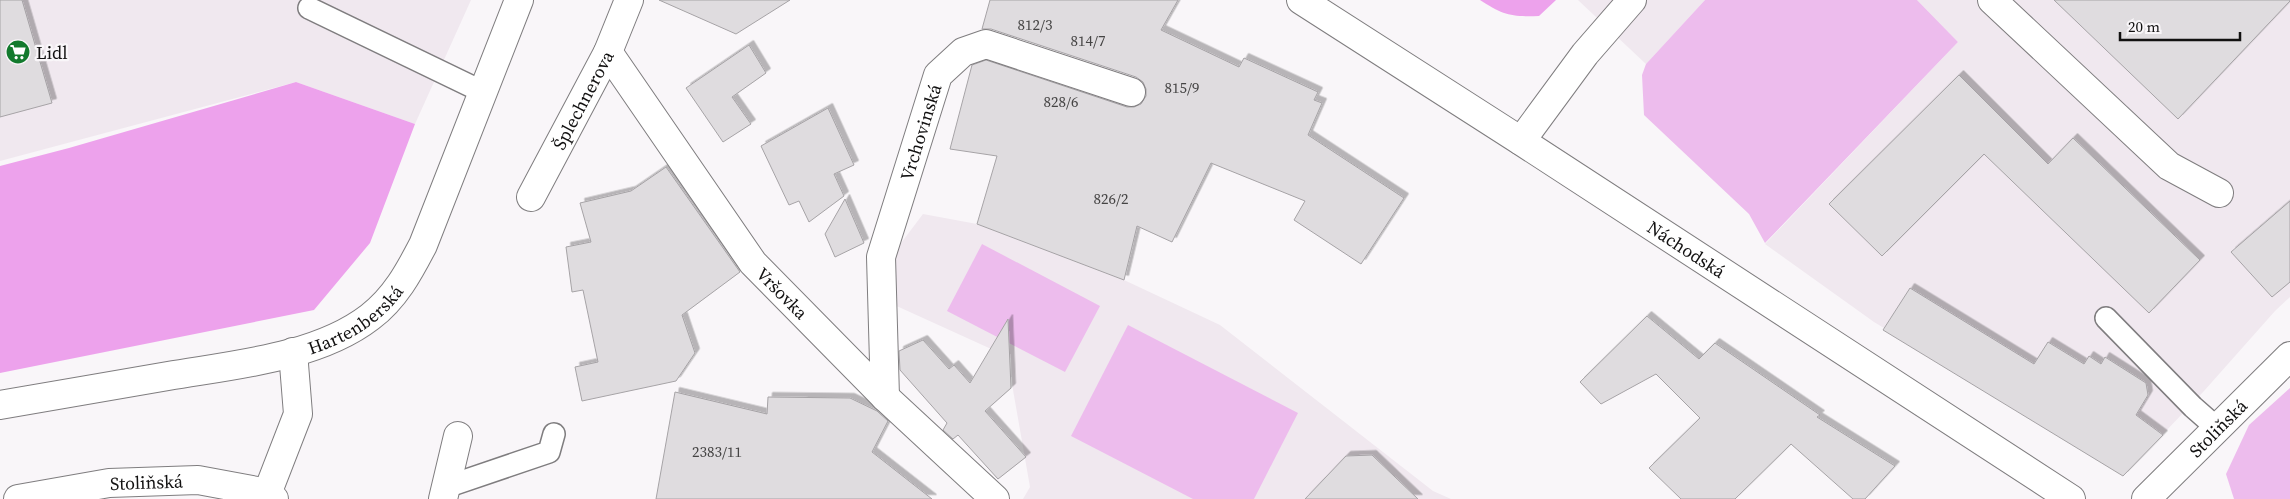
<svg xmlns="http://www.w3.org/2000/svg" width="2290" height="499" font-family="'Source Serif 4',serif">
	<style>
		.built { fill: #f0e8ef }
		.green { fill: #edbced }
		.forest { fill: #eda2ec }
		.building { fill: #dfdcdf; stroke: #a6a3a6; filter: url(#shadow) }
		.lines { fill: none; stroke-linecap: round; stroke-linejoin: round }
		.service-casing { stroke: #7f7d7f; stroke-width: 24 }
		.minor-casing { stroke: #7f7d7f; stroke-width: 30 }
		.tertiary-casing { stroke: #7f7d7f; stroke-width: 30 }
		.secondary-casing { stroke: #7f7d7f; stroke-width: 30 }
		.service { stroke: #fff; stroke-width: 21 }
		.minor { stroke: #fff; stroke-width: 28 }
		.tertiary { stroke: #fff; stroke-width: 28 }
		.secondary { stroke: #fff; stroke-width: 28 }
		.labels { text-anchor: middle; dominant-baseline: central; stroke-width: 4.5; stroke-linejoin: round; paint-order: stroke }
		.number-label { font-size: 15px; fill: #454444 }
		.poi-label { font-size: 18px; fill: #121111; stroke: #f9f6f9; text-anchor: start }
		.street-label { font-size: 18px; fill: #121111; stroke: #f9f6f9 }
	</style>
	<defs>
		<filter id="shadow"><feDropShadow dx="4.5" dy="-4.5" stdDeviation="0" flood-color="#0004"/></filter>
	</defs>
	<rect width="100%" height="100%" fill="#f9f6f9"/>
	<g class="built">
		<path d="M0 0H471L415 124 296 82 0 161Z"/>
		<path d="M1578 0H1705L1646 64Z"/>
		<path d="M1917 0H2290V297L2275 311 2204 391 2125 474 1874 322 1765 244 1958 42Z"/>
		<path d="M923 214 977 224 1124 280 1220 325 1433 491 1451 499H1023L1030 487 1013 390 1011 358 890 303 889 259Z"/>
	</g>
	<g class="green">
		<path d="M1705 0H1917L1958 42 1765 243 1749 214 1644 115 1642 75 1646 64Z"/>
		<path d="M982 244 1100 306 1065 372 947 311Z"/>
		<path d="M1128 325 1298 413 1254 499H1193L1071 436Z"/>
		<path d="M2290 388V499H2234L2226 474 2249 425Z"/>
	</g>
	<g class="forest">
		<path d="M1480 0H1556L1539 16C1511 17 1503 15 1480 0Z"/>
		<path d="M296 82 415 124 370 243 314 310 0 373V166L69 148Z"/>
	</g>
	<g class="building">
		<path d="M0 0H22L52 103 0 117Z"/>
		<path d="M659 0H790L736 34Z"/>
		<path d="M990 0H1178L1161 30 1239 67 1244 58 1318 92 1314 100 1322 103 1308 135 1404 198 1361 264 1294 220 1305 201 1211 163 1172 242 1137 226 1124 280 977 224 997 156 950 149 972 65 986 60 1127 107H1134L1141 104 1146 96V89L1143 82 1136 77 991 29H982Z"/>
		<path d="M2054 0H2290V1L2178 119Z"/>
		<path d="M749 45 766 73 732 97 751 124 723 142 686 88Z"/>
		<path d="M1959 75 2048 164 2073 138 2200 260 2149 313 1984 154 1882 256 1829 204Z"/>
		<path d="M828 108 854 165 834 174 844 196 809 222 799 201 789 205 761 146Z"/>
		<path d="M666 167 740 272 682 315 695 353 676 381 582 401 575 367 598 362 583 290 572 292 566 247 591 242 580 203 631 191Z"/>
		<path d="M845 199 864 243 835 257 825 234Z"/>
		<path d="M2290 201V282L2272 297 2231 252Z"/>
		<path d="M1910 288 2034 364 2048 342 2084 364 2089 356 2101 364 2105 357 2146 383 2148 395 2136 415 2163 435 2123 476 1883 330Z"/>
		<path d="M1647 316 1699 359 1715 343 1820 415 1817 417 1895 466 1865 499H1853L1791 444 1735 499H1681L1649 468 1700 418 1656 374 1601 404 1580 382Z"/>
		<path d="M1008 319 1011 388 985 411 1026 457 998 479 958 435 953 439 943 430 947 423 900 370 899 351 923 340 949 369 954 365 970 383Z"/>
		<path d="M675 392 767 414 768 397 850 398 877 411 888 421 872 452 932 499H656Z"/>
		<path d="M1372 455 1418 499H1305L1346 456Z"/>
	</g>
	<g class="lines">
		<defs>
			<g id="service">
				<path d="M309 8 483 92"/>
				<path d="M2106 318 2193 407 2218 429"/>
				<path d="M446 487 549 452 554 434"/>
			</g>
			<g id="minor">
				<path d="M1992 0 2169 166 2219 193"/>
				<path id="s1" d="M608 52 753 263 885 397 995 499"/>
				<path d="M1521 141 1585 54 1632 0"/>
				<path id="s2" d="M531 197 608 52 629 0"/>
				<path id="s3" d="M885 397 881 257 938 75 963 52 986 44 1131 92"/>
				<path id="s4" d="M18 499 109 483 198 480 268 493 274 499"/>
				<path d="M265 499 298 414 293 352"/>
				<path d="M443 499 458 436"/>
				<path id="s5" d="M2146 499 2290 356"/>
			</g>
			<g id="tertiary">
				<path id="s6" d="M0 405C56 395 112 386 168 376 232 365 317 358 370 317 395 298 409 272 423 245L519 0"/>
			</g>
			<g id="secondary">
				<path id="s7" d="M1301 0 1521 141 2071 499"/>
			</g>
		</defs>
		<use href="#service" class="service-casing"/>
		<use href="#minor" class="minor-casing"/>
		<use href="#tertiary" class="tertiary-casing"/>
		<use href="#secondary" class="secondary-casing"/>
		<use href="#service" class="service"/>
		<use href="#minor" class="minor"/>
		<use href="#tertiary" class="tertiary"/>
		<use href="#secondary" class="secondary"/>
	</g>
	<defs>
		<symbol id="supermarket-disc" viewBox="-11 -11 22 22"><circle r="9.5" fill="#127a2d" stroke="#f9f6f9"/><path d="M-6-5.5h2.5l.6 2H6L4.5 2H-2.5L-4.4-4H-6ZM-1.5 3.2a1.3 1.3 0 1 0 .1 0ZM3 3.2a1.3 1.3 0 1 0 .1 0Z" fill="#fff"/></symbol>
	</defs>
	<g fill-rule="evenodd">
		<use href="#supermarket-disc" x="4" y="38" width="28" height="28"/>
	</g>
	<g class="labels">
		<g class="number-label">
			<text x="1035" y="24">812/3</text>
			<text x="1088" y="40">814/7</text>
			<text x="1182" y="87">815/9</text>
			<text x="1061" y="101">828/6</text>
			<text x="1111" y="198">826/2</text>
			<text x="717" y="451">2383/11</text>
		</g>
		<g class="poi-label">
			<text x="36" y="52">Lidl</text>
		</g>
		<g class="street-label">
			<text stroke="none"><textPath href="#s2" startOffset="110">Šplechnerova</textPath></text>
			<text stroke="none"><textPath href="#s3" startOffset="271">Vrchovinská</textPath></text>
			<text stroke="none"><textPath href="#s7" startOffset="459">Náchodská</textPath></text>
			<text stroke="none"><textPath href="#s1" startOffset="298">Vršovka</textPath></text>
			<text stroke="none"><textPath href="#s6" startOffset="369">Hartenberská</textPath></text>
			<text stroke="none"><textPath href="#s5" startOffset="101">Stoliňská</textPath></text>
			<text stroke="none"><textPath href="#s4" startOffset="130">Stoliňská</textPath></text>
		</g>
	</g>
	<path d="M2120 32v8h120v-8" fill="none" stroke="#121111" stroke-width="2.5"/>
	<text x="2128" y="32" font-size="15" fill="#121111" stroke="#f9f6f9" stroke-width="4" paint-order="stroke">20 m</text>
</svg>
